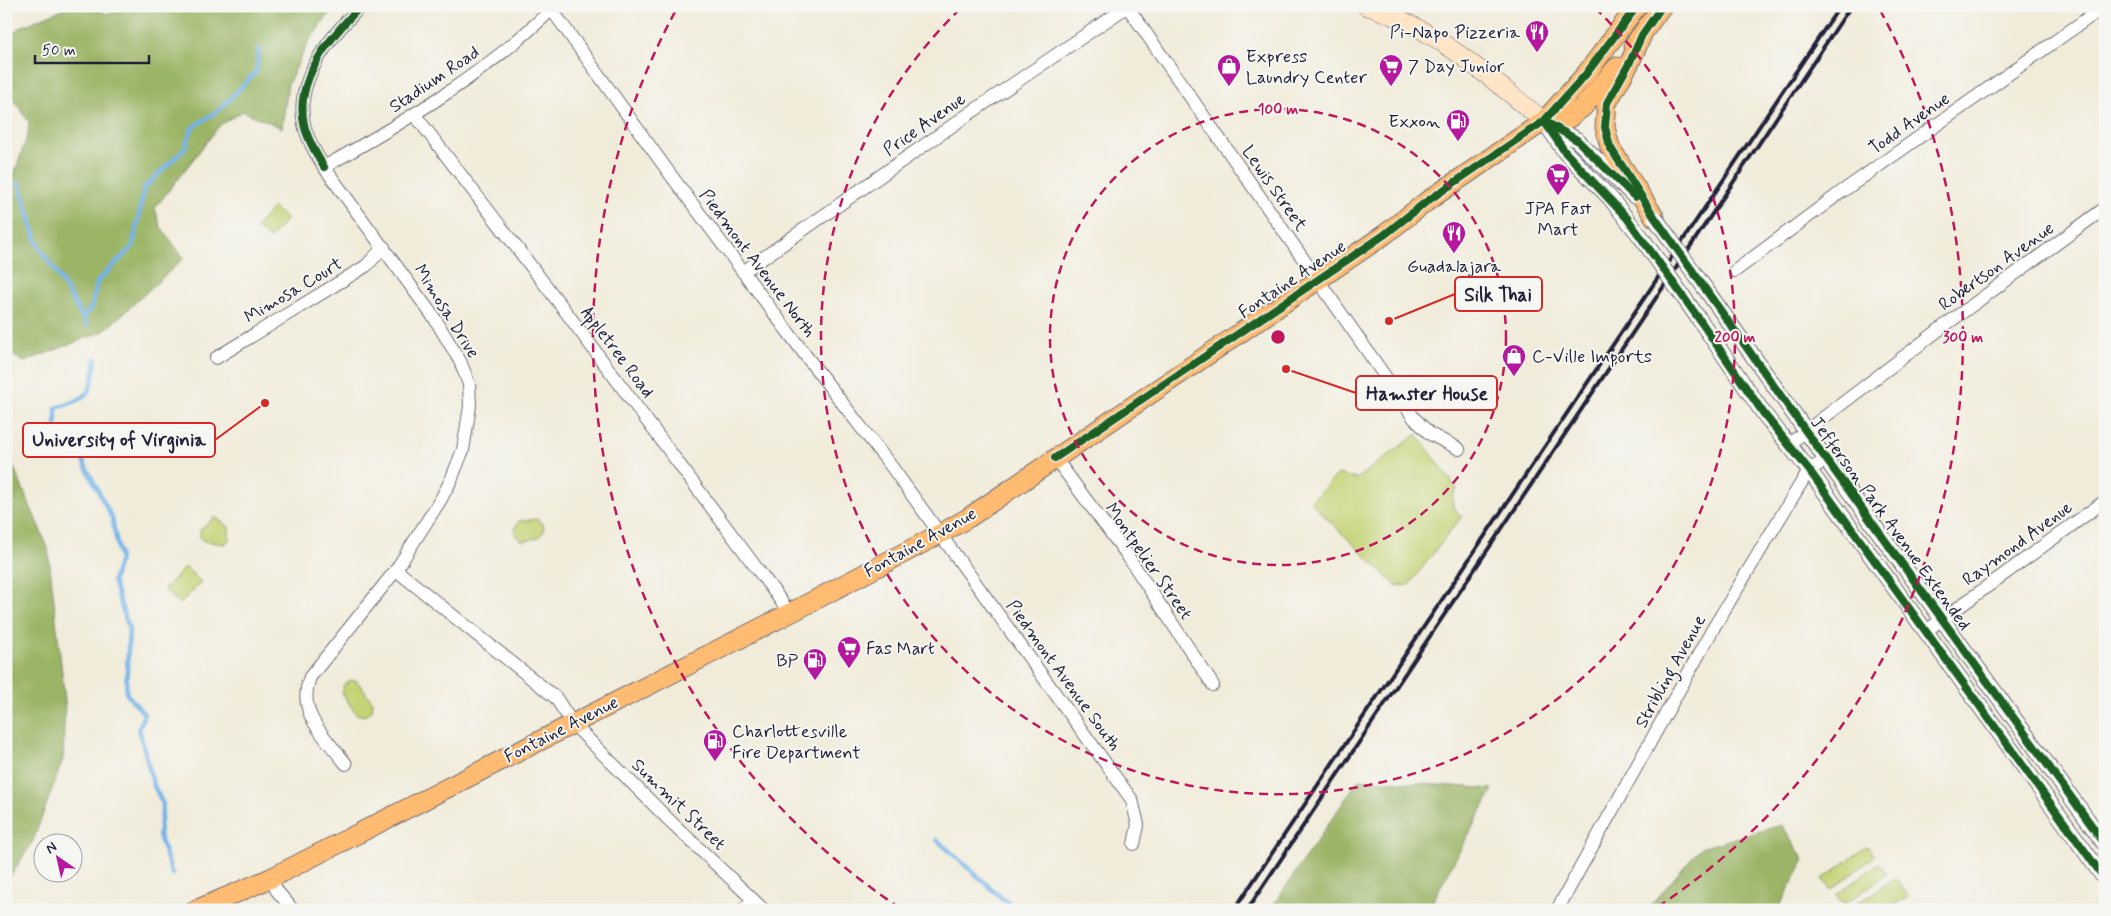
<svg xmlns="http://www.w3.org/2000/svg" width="2111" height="916" font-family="Mynerve,sans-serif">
<rect width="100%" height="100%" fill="#f6f6f2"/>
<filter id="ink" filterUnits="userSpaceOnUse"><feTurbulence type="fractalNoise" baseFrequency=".02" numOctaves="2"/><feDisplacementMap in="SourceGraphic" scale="10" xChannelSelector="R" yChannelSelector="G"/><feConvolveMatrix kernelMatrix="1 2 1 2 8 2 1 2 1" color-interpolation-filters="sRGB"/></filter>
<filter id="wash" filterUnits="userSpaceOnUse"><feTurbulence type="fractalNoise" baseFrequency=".0096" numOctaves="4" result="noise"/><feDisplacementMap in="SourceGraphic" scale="20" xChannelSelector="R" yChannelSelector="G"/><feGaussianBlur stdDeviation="1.12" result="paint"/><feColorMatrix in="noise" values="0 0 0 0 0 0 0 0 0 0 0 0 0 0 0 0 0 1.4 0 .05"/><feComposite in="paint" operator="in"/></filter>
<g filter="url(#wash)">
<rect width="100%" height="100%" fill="#f1ecda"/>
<!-- green -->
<g fill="#c4d375" stroke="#737a58">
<path d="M273 207 287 219 270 239 256 227Z"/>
<path d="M1417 434 1457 489 1453 496V508L1462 516 1409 585 1396 586 1310 502 1338 474 1356 479Z"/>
<path d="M215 517 229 527V539L225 544 204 541 200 538V530Z"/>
<path d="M537 519 543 524 544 531 538 538 523 541 516 536 514 529 519 521Z"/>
<path d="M185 567 201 582 180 604 164 589Z"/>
<path d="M350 680 357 681 373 702 372 711 364 716 356 714 342 693 343 686Z"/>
<path d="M1867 846 1875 856 1831 890 1823 879Z"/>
<path d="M1879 863 1887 874 1844 905 1836 895Z"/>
<path d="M1896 878 1908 896 1887 910H1846Z"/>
</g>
<!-- forest -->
<g fill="#9bb566" stroke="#5e6c50">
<path d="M70 6H91L107 14 139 6H335L309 41 288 84 282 128 243 111 220 125 155 208 160 226 184 258 104 331 24 362 6 351V179L13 177 28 134 29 122 6 89V39L21 27Z"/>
<path d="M6 449 48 548 65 700 63 759 33 841 6 883Z"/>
<path d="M1359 779 1493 789 1428 910H1270Z"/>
<path d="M1782 825 1804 860 1778 910H1647L1700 848Z"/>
</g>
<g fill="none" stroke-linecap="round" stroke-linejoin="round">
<!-- stream -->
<g stroke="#74b3e7" stroke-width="4.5">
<path d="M19 183 38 246 58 275 87 325"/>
<path d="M83 319 92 306 97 282 133 246 144 188 185 148 192 128 220 109 256 72 259 49"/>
<path d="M96 359C91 393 91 398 56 408V427L82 459 112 518 120 559 113 581 129 629 126 693 144 714 139 729 153 784 163 804 159 835 172 874"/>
<path d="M937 840 1003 899 1019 910"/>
</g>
</g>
</g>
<g filter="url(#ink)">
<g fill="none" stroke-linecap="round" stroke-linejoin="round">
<!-- minor casing -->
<g stroke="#6a6973" stroke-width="14">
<g id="minor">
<path d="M1127 6 1414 418 1430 434 1459 449"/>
<path d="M552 10 670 174 806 356 891 466 1132 800 1138 825 1134 844"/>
<path d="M415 115 563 308 790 613"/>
<path d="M324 167C406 121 487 73 555 6"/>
<path d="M1735 271 1840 193 2105 6"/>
<path d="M743 272 966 116 1128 6"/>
<path d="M216 358 366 266 384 247"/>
<path d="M1789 444 1948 323 2105 208"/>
<path d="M1055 458 1125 552 1213 685"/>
<path d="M396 570 556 698 572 723 669 820 764 910"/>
<path d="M1926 631 2105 501"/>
<path d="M346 764C325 736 296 714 310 677L396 570 441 499 451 480 463 450 470 406 469 384 460 361 435 319 324 167C316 154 307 139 304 124 294 79 332 35 361 6"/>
<path d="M271 878 277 891 293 910"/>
<path d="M742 910 754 901"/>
<path d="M1557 910 1714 627 1809 470 1826 460"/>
</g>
</g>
<!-- tertiary casing -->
<g stroke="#6a6973" stroke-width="17">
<g id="tertiary">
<path d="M1544 121 1565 152 1610 198 1641 237"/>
<path d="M1547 123 1577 140 1634 196"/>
<path d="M1714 301 1823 455 2105 844"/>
<path d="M1699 319 1764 414 1809 470 2105 879"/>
</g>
</g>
<!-- secondary casing -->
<g stroke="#6a6973" stroke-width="19">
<path id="secondary" d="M1366 6C1435 27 1488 77 1544 121"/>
</g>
<!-- primary casing -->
<g stroke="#6a6973" stroke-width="21">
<g id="primary">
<path d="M1642 35 1630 62 1607 103 1605 127 1610 147 1655 218"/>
<path d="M1634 45 1662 6"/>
<path d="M1544 121 1569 118 1583 107 1617 67"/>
<path d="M196 910 271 878 790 613 940 534 968 518 1384 235 1426 202 1544 121 1586 74 1637 6"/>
</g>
</g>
<!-- minor -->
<use href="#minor" stroke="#fff" stroke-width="12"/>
<!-- tertiary -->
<use href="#tertiary" stroke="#fff" stroke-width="15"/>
<!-- secondary -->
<use href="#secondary" stroke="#ffe4c6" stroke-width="18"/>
<!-- primary -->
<use href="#primary" stroke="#ffbb71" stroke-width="19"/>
<!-- rail -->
<g stroke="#22223b" stroke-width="4">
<path d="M1234 910 1840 6"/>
<path d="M1247 910 1851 6"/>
</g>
<!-- tertiary-bridge casing -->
<g stroke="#6a6973" stroke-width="17" stroke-linecap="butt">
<g id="tertiary-bridge">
<path d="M1655 218 1714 301"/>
<path d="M1641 237 1699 319"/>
</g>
</g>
<!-- tertiary-bridge -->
<use href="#tertiary-bridge" stroke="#fff" stroke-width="15"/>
<!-- cycleway casing -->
<g stroke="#f6f6f2" stroke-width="11">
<g id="cycleway">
<path d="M1662 6 1642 35 1630 62 1607 103 1605 127 1610 147 1655 218 1805 430 2105 844"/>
<path d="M1544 121 1565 152 1627 218 1699 319 1764 414 1809 470 2105 879"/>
<path d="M1546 122 1577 140 1635 197"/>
<path d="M324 167C316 154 307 139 304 124 294 79 332 35 361 6"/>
<path d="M1055 458 1384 235 1426 202 1544 121 1586 74 1637 6"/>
</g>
</g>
<!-- cycleway -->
<use href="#cycleway" stroke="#1b5e20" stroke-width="8"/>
</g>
</g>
<!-- distance rings -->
<g fill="none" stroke="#c2185b" stroke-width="2.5" stroke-dasharray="9 6">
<circle cx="1278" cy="337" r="228"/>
<path d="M1595 8A457 457 0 1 1 961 8"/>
<path d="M900 908A685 685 0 0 1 676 10M1880 10A685 685 0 0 1 1656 908"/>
</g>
<!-- icons -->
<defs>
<g id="restaurant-pin" transform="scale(1.25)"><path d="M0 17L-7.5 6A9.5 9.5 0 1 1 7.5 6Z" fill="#b5179e" stroke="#f6f6f2"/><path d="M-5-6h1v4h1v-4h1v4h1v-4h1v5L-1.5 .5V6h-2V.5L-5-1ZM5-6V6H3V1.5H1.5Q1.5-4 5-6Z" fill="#fff"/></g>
<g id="shop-pin" transform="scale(1.25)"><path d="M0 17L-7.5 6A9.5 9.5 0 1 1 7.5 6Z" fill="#b5179e" stroke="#f6f6f2"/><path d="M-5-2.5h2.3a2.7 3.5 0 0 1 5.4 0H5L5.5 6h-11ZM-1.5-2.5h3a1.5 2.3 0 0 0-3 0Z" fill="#fff"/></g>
<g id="supermarket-pin" transform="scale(1.25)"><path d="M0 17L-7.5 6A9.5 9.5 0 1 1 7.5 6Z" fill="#b5179e" stroke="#f6f6f2"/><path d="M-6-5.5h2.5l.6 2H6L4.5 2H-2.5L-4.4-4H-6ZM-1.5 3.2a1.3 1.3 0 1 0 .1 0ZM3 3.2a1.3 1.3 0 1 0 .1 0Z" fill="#fff"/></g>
<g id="fuel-pin" transform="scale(1.25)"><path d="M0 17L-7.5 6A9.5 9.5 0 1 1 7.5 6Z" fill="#b5179e" stroke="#f6f6f2"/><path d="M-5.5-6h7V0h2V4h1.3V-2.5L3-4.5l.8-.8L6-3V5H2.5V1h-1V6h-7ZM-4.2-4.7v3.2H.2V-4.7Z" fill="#fff"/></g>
</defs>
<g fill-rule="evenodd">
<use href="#restaurant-pin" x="1537" y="32"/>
<use href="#shop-pin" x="1229" y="66"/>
<use href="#supermarket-pin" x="1391" y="66"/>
<use href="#fuel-pin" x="1458" y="121"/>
<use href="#supermarket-pin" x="1558" y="175"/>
<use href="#restaurant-pin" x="1454" y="233"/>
<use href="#shop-pin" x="1514" y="356"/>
<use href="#supermarket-pin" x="849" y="648"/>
<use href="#fuel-pin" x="815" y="660"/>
<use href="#fuel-pin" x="715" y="741"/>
</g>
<g text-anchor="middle" stroke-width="4" stroke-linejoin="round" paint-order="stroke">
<!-- poi labels -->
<g font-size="18" fill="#22223b" stroke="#f6f6f2" text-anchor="start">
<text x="1520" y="38" text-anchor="end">Pi-Napo Pizzeria</text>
<text x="1246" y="62">Express<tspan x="1246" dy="21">Laundry Center</tspan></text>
<text x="1408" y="72">7 Day Junior</text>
<text x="1440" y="127" text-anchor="end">Exxon</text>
<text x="1558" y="214" text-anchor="middle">JPA Fast<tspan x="1558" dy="21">Mart</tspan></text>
<text x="1454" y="272" text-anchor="middle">Guadalajara</text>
<text x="1532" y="362">C-Ville Imports</text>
<text x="866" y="654">Fas Mart</text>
<text x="798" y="666" text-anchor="end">BP</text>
<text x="732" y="737">Charlottesville<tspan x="732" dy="21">Fire Department</tspan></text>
</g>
<!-- street labels -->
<g font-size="18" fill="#22223b" stroke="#f6f6f2">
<text transform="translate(434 79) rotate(-34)" y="6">Stadium Road</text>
<text transform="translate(1909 123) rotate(-35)" y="6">Todd Avenue</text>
<text transform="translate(924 124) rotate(-35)" y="6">Price Avenue</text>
<text transform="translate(1275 188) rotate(55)" y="6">Lewis Street</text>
<text transform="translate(758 263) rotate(53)" y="6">Piedmont Avenue North</text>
<text transform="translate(1996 266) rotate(-36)" y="6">Robertson Avenue</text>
<text transform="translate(1292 279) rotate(-34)" y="6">Fontaine Avenue</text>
<text transform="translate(293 290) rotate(-31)" y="6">Mimosa Court</text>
<text transform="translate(447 311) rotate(58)" y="6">Mimosa Drive</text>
<text transform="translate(618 352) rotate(53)" y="6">Appletree Road</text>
<text transform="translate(1891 523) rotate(54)" y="6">Jefferson Park Avenue Extended</text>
<text transform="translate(920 542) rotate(-29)" y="6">Fontaine Avenue</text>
<text transform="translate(2017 543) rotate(-36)" y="6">Raymond Avenue</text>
<text transform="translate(1149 561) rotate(55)" y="6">Montpelier Street</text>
<text transform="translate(1670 671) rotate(-61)" y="6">Stribling Avenue</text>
<text transform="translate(1064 675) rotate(54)" y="6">Piedmont Avenue South</text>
<text transform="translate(561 729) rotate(-27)" y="6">Fontaine Avenue</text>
<text transform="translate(679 804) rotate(44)" y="6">Summit Street</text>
</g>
</g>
<circle cx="1278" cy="337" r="8" fill="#c2185b" stroke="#f6f6f2" stroke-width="2.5"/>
<g font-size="15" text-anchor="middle" font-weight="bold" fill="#c2185b" stroke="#f6f6f2" stroke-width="4" stroke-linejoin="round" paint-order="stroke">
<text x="1278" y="114">100 m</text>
<text x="1735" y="342">200 m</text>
<text x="1963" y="342">300 m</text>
</g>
<!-- callouts -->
<path fill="none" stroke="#d62828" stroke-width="2" d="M1389 321L1455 294M1286 369L1356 393M265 403L215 440"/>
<g fill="#d62828" stroke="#f6f6f2" stroke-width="2">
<circle cx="1389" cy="321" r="5"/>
<circle cx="1286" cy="369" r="5"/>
<circle cx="265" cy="403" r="5"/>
</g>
<g fill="#f6f6f2" stroke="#d62828" stroke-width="2">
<rect x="1455" y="277" width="87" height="34" rx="5"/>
<rect x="1356" y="376" width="141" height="34" rx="5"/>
<rect x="23" y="423" width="192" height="34" rx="5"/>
</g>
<g font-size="19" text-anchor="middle" font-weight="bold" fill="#22223b">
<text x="1498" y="301">Silk Thai</text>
<text x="1427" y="400">Hamster House</text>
<text x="119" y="446">University of Virginia</text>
</g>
<!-- margin -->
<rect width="2111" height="916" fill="none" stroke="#f6f6f2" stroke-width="25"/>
<!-- north arrow -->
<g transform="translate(58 858) rotate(326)"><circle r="24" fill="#f6f6f2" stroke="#a1a1a9"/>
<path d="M0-4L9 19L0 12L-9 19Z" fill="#b5179e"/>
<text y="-8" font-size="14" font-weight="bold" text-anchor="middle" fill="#22223b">N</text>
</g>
<!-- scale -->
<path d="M35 55v8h114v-8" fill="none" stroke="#22223b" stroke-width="2.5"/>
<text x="42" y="55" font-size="15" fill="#22223b" stroke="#f6f6f2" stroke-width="4" paint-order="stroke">50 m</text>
</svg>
